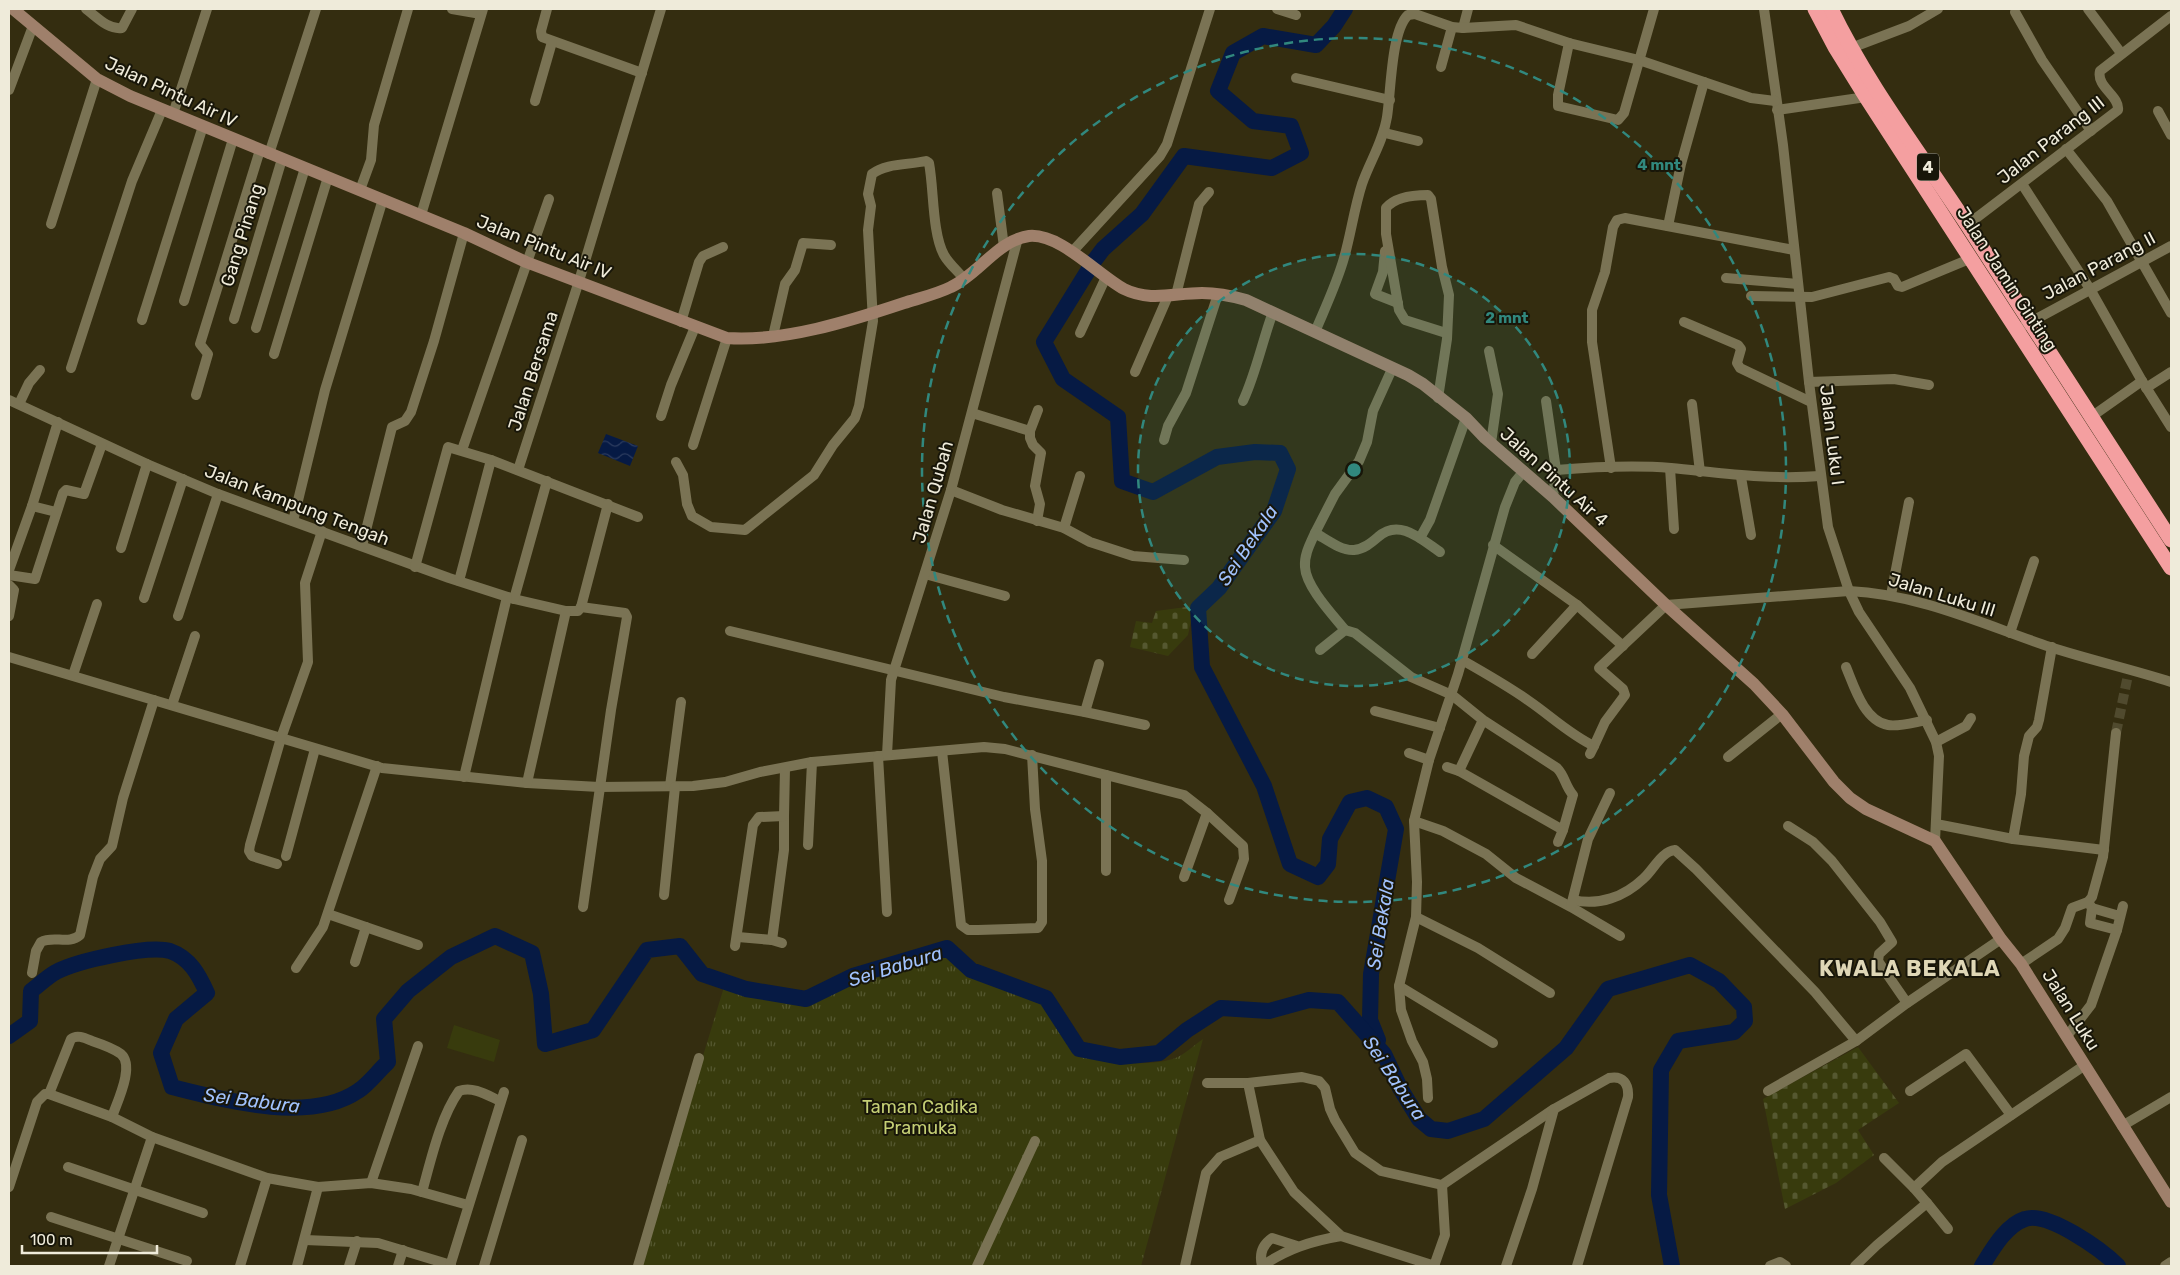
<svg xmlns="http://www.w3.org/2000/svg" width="2180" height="1275" font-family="Rubik,sans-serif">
<defs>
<pattern id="cemetery-stones" width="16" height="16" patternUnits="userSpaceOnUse" patternTransform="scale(1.25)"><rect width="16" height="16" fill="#383b0d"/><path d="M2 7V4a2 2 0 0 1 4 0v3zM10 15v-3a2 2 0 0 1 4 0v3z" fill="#555830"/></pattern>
<pattern id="park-tufts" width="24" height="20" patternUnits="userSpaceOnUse" patternTransform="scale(1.25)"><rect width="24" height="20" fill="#383b0d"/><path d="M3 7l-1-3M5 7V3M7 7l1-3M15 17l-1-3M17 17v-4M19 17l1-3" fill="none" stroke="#555830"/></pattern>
<pattern id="water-waves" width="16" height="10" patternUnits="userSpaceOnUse" patternTransform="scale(1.25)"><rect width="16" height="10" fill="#061a44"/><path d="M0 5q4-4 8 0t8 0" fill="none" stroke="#2b3b5e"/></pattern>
</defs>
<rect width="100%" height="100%" fill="#342d10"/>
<!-- green -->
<path fill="#383b0d" d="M454 1025 500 1040 494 1062 447 1048Z"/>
<!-- cemetery -->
<g fill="url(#cemetery-stones)">
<path d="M1194 606 1188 635 1168 656 1130 647 1136 621 1152 623 1156 611Z"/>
<path d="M1858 1047 1899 1103 1858 1130 1874 1155 1836 1183 1785 1209 1763 1099Z"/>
</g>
<!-- park -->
<path fill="url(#park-tufts)" d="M945 953 970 976 1043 1003 1075 1055C1107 1061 1141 1068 1173 1059 1183 1056 1194 1045 1203 1039L1141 1266H639L724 987 808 1005 871 976Z"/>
<!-- water -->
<path fill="url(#water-waves)" d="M606 434 638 446 630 466 598 453Z"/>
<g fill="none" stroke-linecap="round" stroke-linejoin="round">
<!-- river -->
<g stroke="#061a44" stroke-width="16">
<path d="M1345 9 1334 26 1316 45 1263 36 1233 53 1218 91 1253 121 1291 126 1301 153 1272 168 1184 156 1142 214 1103 249 1094 261 1044 342 1063 379 1118 417 1122 481 1153 492 1217 457 1255 452 1280 453 1288 469 1274 511 1219 588 1198 608 1202 667 1264 786 1290 864 1318 877 1328 864 1330 839 1350 802 1367 798 1386 807 1396 829 1371 974 1370 1020 1378 1040"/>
<path d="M9 1036 30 1021 31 991C39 985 47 977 56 972 77 961 147 945 170 951 190 958 199 975 207 993L176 1019 161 1053 172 1087C224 1100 310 1124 358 1091 369 1084 378 1071 388 1062L384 1019 408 991 451 957 495 936 532 953 541 994 545 1044 593 1030 647 950 680 946 702 974 746 989 806 999 853 976 947 948 971 970 1046 998 1079 1049 1120 1057 1159 1053 1187 1030 1221 1008 1269 1011 1309 1000 1338 1002 1384 1054 1400 1088 1419 1119 1431 1129 1448 1131 1484 1119 1566 1048 1608 989 1690 965 1719 981 1744 1007 1745 1021 1734 1032 1678 1041 1661 1070 1659 1195 1672 1266"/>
<path d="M1982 1266C1992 1250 2006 1225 2025 1219 2048 1211 2102 1250 2118 1266"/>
</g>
<!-- street-tunnel -->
<path stroke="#504a2e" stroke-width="10" stroke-dasharray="10 5" stroke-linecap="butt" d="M2116 733 2128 675"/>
<!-- street -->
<g stroke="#7a7354" stroke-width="10">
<path d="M86 9C97 17 108 30 122 28L132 9"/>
<path d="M452 9 481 14"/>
<path d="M547 9 541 31 542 37 642 73"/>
<path d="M1277 9 1296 15"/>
<path d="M1764 9 1783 145 1809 382 1828 527 1849 591 1859 612 1910 688 1936 742 1939 756 1935 841"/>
<path d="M2088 9 2121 53"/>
<path d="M2015 12 2042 60 2091 131"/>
<path d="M1463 28 1468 9"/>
<path d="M1569 43 1558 95V106L1618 120 1624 113 1654 9"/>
<path d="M1851 48 1909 26 1938 9"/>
<path d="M1441 67 1452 27"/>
<path d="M1296 78 1390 100"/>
<path d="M9 90 33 26"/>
<path d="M535 101 552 42"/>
<path d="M1777 110 1866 97"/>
<path d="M2158 111 2171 135"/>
<path d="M173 114 207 9"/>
<path d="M1385 133 1418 141"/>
<path d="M2066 149 2107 201 2171 313"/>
<path d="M269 154 316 9"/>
<path d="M2022 184 2090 289 2142 381 2171 427"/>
<path d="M360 190 371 160 374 125 408 9"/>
<path d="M997 193 1004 247"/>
<path d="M421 215 483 9"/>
<path d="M51 224 97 79"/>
<path d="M1967 225 2118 110C2120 96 2096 87 2100 71L2171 16"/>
<path d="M1668 226 1681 164 1704 82"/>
<path d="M1385 251 1383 272 1375 294 1398 303"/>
<path d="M1072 252 1160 156 1167 144 1210 9"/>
<path d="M1726 278 1798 284"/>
<path d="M1176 295 1199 204 1209 192"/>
<path d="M1751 296 1812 297 1889 277 1894 279 1898 286 1902 287 1972 258"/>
<path d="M184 301 233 139"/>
<path d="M234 319 282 159"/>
<path d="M142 320 203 126"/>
<path d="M681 322 699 262 703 256 723 247"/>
<path d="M1684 322 1738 345 1741 349 1737 363 1740 368 1811 402"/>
<path d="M2025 325 2171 246"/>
<path d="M256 328 305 168"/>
<path d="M1315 332C1325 308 1337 283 1344 258 1351 234 1354 209 1362 184 1370 161 1383 142 1387 117 1391 92 1391 31 1408 15L1415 14 1452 27 1463 28 1516 25 1569 43 1639 60 1751 98 1775 101"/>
<path d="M1080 333 1106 277"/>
<path d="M773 336 785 284 795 270 803 243 831 245"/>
<path d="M1489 351 1498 394 1491 443"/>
<path d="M274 354 328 177"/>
<path d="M71 368 132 181 162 110"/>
<path d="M1135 372 1168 296"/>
<path d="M1809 382 1894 379 1929 385"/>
<path d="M2146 388 2171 372"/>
<path d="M196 395 208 354 200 344 260 150"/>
<path d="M1438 398 1447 339 1449 295 1442 267 1431 199 1428 195C1414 195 1395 197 1386 208V234L1399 310 1405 320 1446 333"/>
<path d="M9 400 147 464 218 494 449 578 514 599 566 611H578L581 607"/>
<path d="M1243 401C1256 373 1262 342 1273 312"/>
<path d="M1546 401 1556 470"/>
<path d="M19 404 29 383 40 370"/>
<path d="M1692 404 1700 472"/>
<path d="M972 413 1030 431"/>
<path d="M661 416 671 385 695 327"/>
<path d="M2091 417 2142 381"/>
<path d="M1164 440 1168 426 1186 393 1218 294"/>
<path d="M693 445 727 338"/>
<path d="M462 450 549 199"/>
<path d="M676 462 683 475 687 504 692 516 711 527 745 530 814 475 833 445 855 418 859 406 873 321 868 230 871 206 868 194 872 174C886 163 909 165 926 161L929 163C934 189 932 233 944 255 949 264 958 271 964 279"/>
<path d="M1611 468 1592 342V310L1605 272 1613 227 1617 220 1625 218 1794 250"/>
<path d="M1670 468 1674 529"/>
<path d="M518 470 579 281 661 9"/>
<path d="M1741 477 1751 535"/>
<path d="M951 490 1002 510 1064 528 1090 542 1133 556 1184 560"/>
<path d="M1553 497 1556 470C1593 467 1634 465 1671 468 1723 473 1767 480 1820 476"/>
<path d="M32 506 56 512"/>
<path d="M293 521 325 390 383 199"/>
<path d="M1037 521 1040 504 1035 486 1041 453 1033 445 1030 438V431L1038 410"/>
<path d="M1064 528 1080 476"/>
<path d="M1315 533 1335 494 1359 461 1367 442 1373 411 1392 369"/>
<path d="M1420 538 1430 520 1466 418"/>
<path d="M1493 545 1577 605 1623 646"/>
<path d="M362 546 392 427 405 421 411 412 434 341 464 233"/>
<path d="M121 548 147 464"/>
<path d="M415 567 448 447 491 460 638 517"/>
<path d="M9 570 32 506 58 422"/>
<path d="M925 574 1005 596"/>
<path d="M9 575 35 579 63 493 66 490 84 494 102 444"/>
<path d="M459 581 491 460"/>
<path d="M9 585 14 590 9 616"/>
<path d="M1891 595 1909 502"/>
<path d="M144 598 183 479"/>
<path d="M514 599 547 481"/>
<path d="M581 607 625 613 627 617 611 710 583 907"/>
<path d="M581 607 608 504"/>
<path d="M178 616 218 494"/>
<path d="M1345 630C1333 615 1306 587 1305 567 1304 555 1310 544 1315 533 1326 539 1341 551 1354 550 1364 549 1371 543 1378 537 1399 518 1421 539 1440 552"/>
<path d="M730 631 1004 697 1085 712 1145 725"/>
<path d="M2010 633 2034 561"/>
<path d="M1320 650 1345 630 1355 633 1411 677 1452 695 1483 720 1557 768C1565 776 1565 786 1573 795L1563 830 1459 771 1483 720"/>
<path d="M1532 654 1577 605"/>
<path d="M9 657 382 768 527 783 599 787 693 786 725 782 760 772 812 762 984 747 1005 749 1184 795 1207 813 1243 846 1244 859 1229 900"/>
<path d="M1462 660C1485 673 1508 686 1529 701 1551 716 1569 734 1594 746L1590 754"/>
<path d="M1846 667C1854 686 1864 721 1888 725 1899 727 1915 722 1927 720"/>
<path d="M73 675 97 604"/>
<path d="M172 705 195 636"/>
<path d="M1375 711 1440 728"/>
<path d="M1085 712 1099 664"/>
<path d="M1936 742 1966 726 1971 718"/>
<path d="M1594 746 1605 722 1625 695 1623 689 1599 668 1666 605 1849 591C1919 594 1985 625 2050 647 2090 660 2131 669 2171 682"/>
<path d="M942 751 961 925 968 930H978L1038 928 1042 922V861L1035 809 1032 755"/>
<path d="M1409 753 1429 760"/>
<path d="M887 755 891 680 951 490 1018 238"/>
<path d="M878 756 887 912"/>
<path d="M1728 757 1782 714"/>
<path d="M1447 767 1459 771"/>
<path d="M464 777 507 597"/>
<path d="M527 783 566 611"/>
<path d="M670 786 681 702"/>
<path d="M1414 821 1443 831 1486 854 1516 878 1571 907 1620 936"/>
<path d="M1936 824 2013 839 2104 850"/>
<path d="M1788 826 1813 842 1832 861 1880 922 1892 942 1879 954 1878 961 1907 1003"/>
<path d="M2013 839 2021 794 2024 756 2029 736 2037 727 2039 720 2052 647"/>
<path d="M1558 842 1563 830"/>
<path d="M808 845 812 762"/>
<path d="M286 856 315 749"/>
<path d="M277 864 252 856 249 851 250 845 281 738 308 662 305 583 322 531"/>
<path d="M1106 871V775"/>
<path d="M1184 877 1207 813"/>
<path d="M664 895 675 787"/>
<path d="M1573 900C1599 906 1624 897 1644 878 1653 870 1662 851 1675 850L1696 869 1815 992 1856 1041"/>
<path d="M2088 902 2092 908 2090 923 2117 930 2123 906"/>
<path d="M1571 906 1588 839 1610 793"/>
<path d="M2092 908 2116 915"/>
<path d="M328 914 418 945"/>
<path d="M1416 917 1478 948 1550 993"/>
<path d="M738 937 772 940"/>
<path d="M782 943 772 940 784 850V816"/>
<path d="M735 946 753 825 759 817 784 816 785 768"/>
<path d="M355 962 366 927"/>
<path d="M2021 964 2058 939 2065 928 2072 908 2088 902 2092 897 2103 857 2116 733"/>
<path d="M296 968 323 927 377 766"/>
<path d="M32 973 36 951 41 942C53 935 69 945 80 935L93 877 100 859 112 846 123 798 154 700"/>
<path d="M1399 986 1493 1043"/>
<path d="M2067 1036 2091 1005 2117 930"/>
<path d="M1207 1083H1248L1302 1077 1319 1081 1325 1088 1330 1109 1335 1120 1355 1153 1381 1171 1442 1185 1554 1109 1609 1078C1623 1075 1629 1084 1628 1097L1577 1266"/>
<path d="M1248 1083 1260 1140 1294 1192 1341 1236 1435 1266"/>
<path d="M1768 1091 1856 1041 1907 1003 2001 939"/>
<path d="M1910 1091 1966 1054 2011 1115"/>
<path d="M49 1094 71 1039C77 1034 85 1038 92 1041 101 1044 113 1048 121 1054 135 1066 117 1102 112 1117"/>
<path d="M1428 1098 1427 1079 1423 1062 1412 1041 1401 1010 1399 986 1416 917 1417 882 1414 821 1429 760 1458 674 1505 507 1515 482 1524 471"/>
<path d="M2122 1126 2171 1097"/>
<path d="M1884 1158 1914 1188"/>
<path d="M68 1167 203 1213"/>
<path d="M371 1183 418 1046"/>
<path d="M9 1187 37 1102 45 1094H49L112 1117 152 1137 267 1178 318 1187 371 1183 411 1189 468 1205"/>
<path d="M422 1192C431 1160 440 1118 459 1091 473 1086 487 1095 500 1101"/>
<path d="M1927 1203 1948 1229"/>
<path d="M51 1217 187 1261"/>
<path d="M305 1240 378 1243 451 1265"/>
<path d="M1297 1246 1272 1238C1262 1245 1259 1254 1262 1266 1287 1249 1311 1241 1341 1236"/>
<path d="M109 1266 152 1137"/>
<path d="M240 1266 267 1178"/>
<path d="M297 1266 318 1187"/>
<path d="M349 1266 357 1241"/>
<path d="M398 1266 403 1250"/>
<path d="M450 1266 504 1092"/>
<path d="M484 1266 522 1140"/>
<path d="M638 1266 699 1058"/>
<path d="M977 1266 1035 1141"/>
<path d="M1185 1266 1206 1173 1220 1157 1260 1140"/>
<path d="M1434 1266 1445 1235 1442 1185"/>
<path d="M1506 1266 1532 1189 1554 1109"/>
<path d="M1770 1266 1780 1262 1786 1266"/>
<path d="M1855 1266 1877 1245 1927 1203 1914 1188 1942 1162 2085 1065"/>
<path d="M2165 1266 2171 1262"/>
</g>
<!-- secondary -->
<path stroke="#9f806b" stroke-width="12" d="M13 9 97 79 130 96 464 233 526 262 727 338C784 342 850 321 904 303 920 298 937 294 951 287 979 274 998 240 1029 236 1060 233 1098 275 1124 289 1150 302 1174 293 1202 293 1217 293 1232 296 1246 300L1408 375 1423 384 1466 418 1485 438 1553 497 1666 605 1754 684 1782 714 1834 782 1850 798 1866 809 1935 841 2001 939 2021 964 2171 1202"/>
<!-- highway -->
<g stroke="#f49fa0" stroke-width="15">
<path d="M1815 9 1835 47 1866 97 2171 568"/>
<path d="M1831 9C1868 86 1921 154 1968 226 2036 330 2103 436 2171 540"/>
</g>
</g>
<!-- distance rings -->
<circle cx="1354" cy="470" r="216" fill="#31887e" fill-opacity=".12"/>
<g fill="none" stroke="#31887e" stroke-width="2.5" stroke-dasharray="9 6">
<circle cx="1354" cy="470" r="216"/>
<circle cx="1354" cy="470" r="432"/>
</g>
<g text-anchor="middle" stroke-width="4" stroke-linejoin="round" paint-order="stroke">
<!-- shield labels -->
<rect fill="#181609" stroke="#aeab9b" stroke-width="1" x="1917" y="153.5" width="22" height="27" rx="4"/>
<g font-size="16" font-weight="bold" fill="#efebda">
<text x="1928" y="173">4</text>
</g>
<!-- street labels -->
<g font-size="18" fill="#efebda" stroke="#181609">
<text transform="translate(171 92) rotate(25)" y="6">Jalan Pintu Air IV</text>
<text transform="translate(2051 140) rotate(-38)" y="6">Jalan Parang III</text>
<text transform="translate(242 235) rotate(-73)" y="6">Gang Pinang</text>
<text transform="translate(544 247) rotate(22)" y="6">Jalan Pintu Air IV</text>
<text transform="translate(2099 266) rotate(-28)" y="6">Jalan Parang II</text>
<text transform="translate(2007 279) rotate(57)" y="6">Jalan Jamin Ginting</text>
<text transform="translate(533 371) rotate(-72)" y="6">Jalan Bersama</text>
<text transform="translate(1832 435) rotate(83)" y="6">Jalan Luku I</text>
<text transform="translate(1554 477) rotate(42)" y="6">Jalan Pintu Air 4</text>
<text transform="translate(933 492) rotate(-74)" y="6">Jalan Qubah</text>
<text transform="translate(297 505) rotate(21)" y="6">Jalan Kampung Tengah</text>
<text transform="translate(1942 595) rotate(17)" y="6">Jalan Luku III</text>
<text transform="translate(2071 1010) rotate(58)" y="6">Jalan Luku</text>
</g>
<!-- park labels -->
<g font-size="18" fill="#c5cf75" stroke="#181609">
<text x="920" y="1113">Taman Cadika<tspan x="920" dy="21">Pramuka</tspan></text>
</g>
<!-- water labels -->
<g font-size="19" font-style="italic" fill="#a1c2fd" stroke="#181609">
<text transform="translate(1247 545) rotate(-56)" y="7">Sei Bekala</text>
<text transform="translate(1380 924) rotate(-81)" y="7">Sei Bekala</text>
<text transform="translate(895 966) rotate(-17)" y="7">Sei Babura</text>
<text transform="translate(1395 1078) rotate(56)" y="7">Sei Babura</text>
<text transform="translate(252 1100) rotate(7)" y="7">Sei Babura</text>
</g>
<!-- district labels -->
<g font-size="22" font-weight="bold" letter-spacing="1" fill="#dfd7b6" stroke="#181609">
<text x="1910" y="976">KWALA BEKALA</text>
</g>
</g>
<circle cx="1354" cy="470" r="8" fill="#31887e" stroke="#181609" stroke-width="2.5"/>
<g font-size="15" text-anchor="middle" font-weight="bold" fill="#31887e" stroke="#181609" stroke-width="4" stroke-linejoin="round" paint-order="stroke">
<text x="1659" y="170">4 mnt</text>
<text x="1507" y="323">2 mnt</text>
</g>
<!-- border -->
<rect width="2180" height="1275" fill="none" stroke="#efebda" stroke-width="20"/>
<!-- scale -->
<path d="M22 1245v8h135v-8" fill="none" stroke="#efebda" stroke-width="2.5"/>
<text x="30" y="1245" font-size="15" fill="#efebda" stroke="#181609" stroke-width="4" paint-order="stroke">100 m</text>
</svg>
